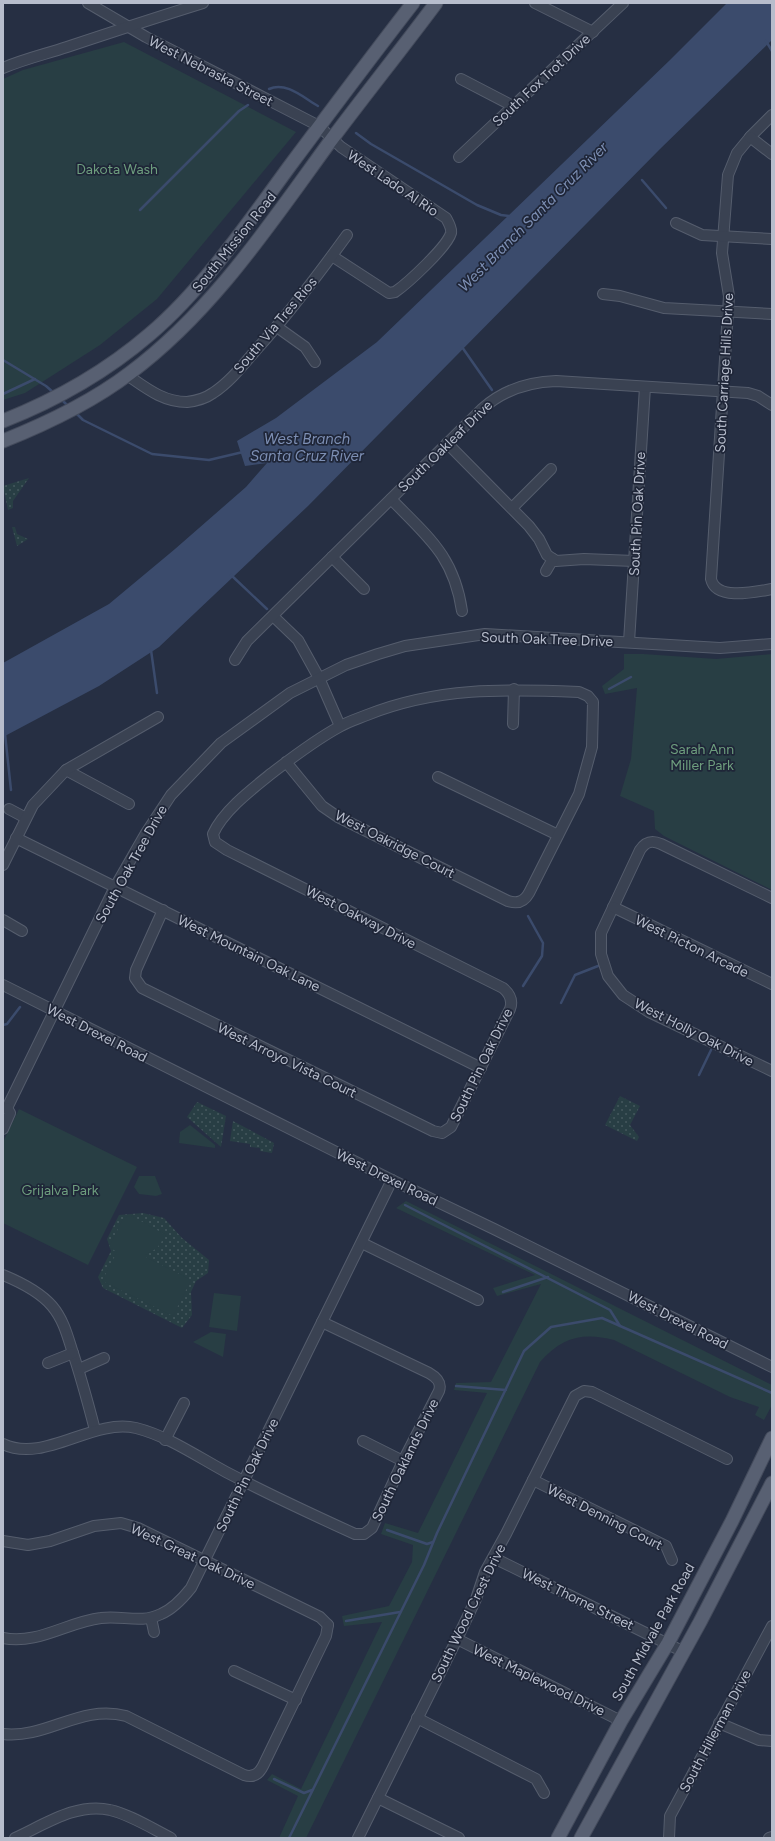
<svg xmlns="http://www.w3.org/2000/svg" width="775" height="1841" font-family="Figtree,sans-serif">
<defs>
<pattern id="grass-dots" width="8" height="8" patternUnits="userSpaceOnUse"><rect width="8" height="8" fill="#283e44"/><path d="M2 2h.1M6 6h.1" fill="none" stroke="#45585e" stroke-width="1.8" stroke-linecap="round"/></pattern>
</defs>
<rect width="100%" height="100%" fill="#262f43"/>
<!-- grass -->
<g fill="url(#grass-dots)">
<path d="M29 478 13 501V508L8 510 3 486Z"/>
<path d="M15 527 17 534 28 539 17 546 12 527Z"/>
<path d="M620 1096 640 1106 630 1125 639 1137 637 1141 605 1125Z"/>
<path d="M197 1102 226 1116 221 1147 187 1117Z"/>
<path d="M233 1121 274 1143 272 1153 260 1151V1148L250 1147V1144L230 1141Z"/>
<path d="M143 1213 164 1218 182 1238 209 1260 208 1273 196 1281 191 1292 192 1315 182 1328 103 1288 98 1277 111 1251 107 1239 119 1215Z"/>
</g>
<!-- park -->
<g fill="#283e44">
<path d="M124 42 296 132 157 299 100 345 25 393 3 400V79L23 70Z"/>
<path d="M624 654H643L716 659 772 654V890L664 836 655 829 654 811 620 796 631 759 637 688 605 694 602 686 624 669Z"/>
<path d="M19 1109 137 1167 88 1265 3 1223V1142Z"/>
<path d="M190 1125 215 1145V1148L179 1143 180 1132Z"/>
<path d="M139 1176H155L162 1194 156 1196 139 1194 134 1187Z"/>
<path d="M406 1201 772 1385V1405L764 1420 755 1415 759 1407 730 1397 614 1340C583 1332 562 1337 540 1362L306 1838H279L298 1796 267 1780 272 1774 301 1789 382 1622 344 1626 342 1616 389 1606 412 1562 413 1545 381 1534 385 1523 418 1533 487 1393 454 1390 456 1383 491 1382 541 1284 497 1296 493 1288 535 1275 396 1208Z"/>
<path d="M130 1215 166 1235 157 1248 144 1256 191 1280 173 1316 102 1281 117 1252 109 1247 123 1219Z"/>
<path d="M214 1293 241 1296 237 1331 209 1327Z"/>
<path d="M211 1332 226 1334 223 1357 193 1342Z"/>
</g>
<!-- water -->
<path fill="#3b4b6c" d="M727 3H772V40L660 149 308 506 159 647 99 686 3 737V663L109 604 175 549 246 487 267 463 245 466 237 441 276 418 377 342 670 60Z"/>
<g fill="none" stroke-linecap="round" stroke-linejoin="round">
<!-- stream -->
<g stroke="#3b4b6c" stroke-width="2.5">
<path d="M766 41 772 51"/>
<path d="M269 89C286 81 304 98 318 106"/>
<path d="M356 133 371 144 477 205 501 215 509 216"/>
<path d="M642 180 666 208"/>
<path d="M140 210 239 111 248 105"/>
<path d="M462 347 492 390"/>
<path d="M3 360 46 386 54 393"/>
<path d="M3 394 35 379"/>
<path d="M61 399 69 407"/>
<path d="M76 413 83 420 152 454 209 460 243 452"/>
<path d="M231 575 267 609"/>
<path d="M151 650 157 693"/>
<path d="M609 689 631 677"/>
<path d="M5 734 11 790"/>
<path d="M523 986 542 956 543 943 528 916"/>
<path d="M561 1003 575 975 598 966"/>
<path d="M3 1025 7 1024 20 1007"/>
<path d="M699 1075 711 1050"/>
<path d="M405 1205 610 1310 620 1326"/>
<path d="M503 1292 548 1277"/>
<path d="M456 1386 506 1390"/>
<path d="M387 1530 427 1544 433 1542"/>
<path d="M346 1621 400 1612"/>
<path d="M274 1779 304 1793 312 1790"/>
<path d="M289 1838 424 1565 437 1533 524 1351 551 1327 602 1318 772 1393"/>
</g>
<!-- minor casing -->
<g stroke="#555d6d" stroke-width="12">
<g id="minor">
<path d="M88 3 146 37 319 126 341 147 446 218C448 222 452 228 451 233 447 247 408 283 395 292L389 293 332 256"/>
<path d="M535 3 593 32"/>
<path d="M3 68C24 59 46 54 67 47 112 32 158 17 203 3"/>
<path d="M461 79 513 106"/>
<path d="M772 115 751 136 737 153 728 175 722 253 729 296 711 579C716 601 755 592 772 589"/>
<path d="M750 137 772 154"/>
<path d="M459 157 623 3"/>
<path d="M676 223 702 235 772 239"/>
<path d="M603 294 620 296 664 308 772 314"/>
<path d="M277 327 305 347 315 362"/>
<path d="M127 375C146 388 163 402 187 402 196 401 206 398 213 393 230 382 243 365 256 350 289 314 318 275 347 235"/>
<path d="M447 443 529 526 539 539 547 555 556 561 584 559 634 561"/>
<path d="M391 499C428 537 454 556 462 611"/>
<path d="M512 508 551 469"/>
<path d="M332 557 364 589"/>
<path d="M546 571 553 559"/>
<path d="M273 616 298 640 319 678 340 726"/>
<path d="M629 642 645 387"/>
<path d="M235 660 247 641 482 409C503 390 527 382 556 381L748 393 758 396 772 405"/>
<path d="M513 724 514 689"/>
<path d="M66 770 129 804"/>
<path d="M438 777 558 835"/>
<path d="M9 809 26 818"/>
<path d="M16 838 481 1068"/>
<path d="M3 865 33 805 66 770 158 717"/>
<path d="M772 898 661 844C652 840 646 841 640 850L601 933V954L608 976 623 995 649 1012 772 1071"/>
<path d="M613 907 772 984"/>
<path d="M163 910 136 970 135 978 142 988 433 1131 442 1133 451 1127 510 1009C513 1001 510 994 503 988L227 850 215 842 213 834C223 811 252 789 272 773 293 757 315 740 339 727 347 722 357 719 367 715 437 687 504 689 579 692L588 696 593 702 592 747 579 794 529 893C524 902 517 904 508 901L338 817 322 806 286 762"/>
<path d="M3 920 22 931"/>
<path d="M3 985 392 1180 494 1229 772 1367"/>
<path d="M7 1108 115 887 146 833 171 795 221 743 290 693 346 665 378 654 405 646 485 634 720 648 772 644"/>
<path d="M3 1129 10 1113 7 1108"/>
<path d="M362 1243 478 1300"/>
<path d="M3 1275C20 1282 40 1292 52 1306 63 1319 67 1334 72 1350 81 1377 88 1403 95 1430"/>
<path d="M48 1363 73 1353"/>
<path d="M79 1369 104 1358"/>
<path d="M165 1440 184 1403"/>
<path d="M363 1441 403 1461"/>
<path d="M3 1444C44 1464 92 1418 136 1428 168 1436 198 1457 226 1472 268 1494 311 1514 355 1534H364L372 1528 403 1461 439 1391C442 1382 436 1377 429 1373L322 1322"/>
<path d="M533 1480 666 1546 672 1560"/>
<path d="M3 1541 28 1545 50 1541 94 1526 121 1523 138 1528 320 1617 328 1625"/>
<path d="M494 1558 684 1652"/>
<path d="M151 1618 154 1632"/>
<path d="M3 1638C38 1645 67 1622 101 1618 122 1615 141 1624 161 1614 173 1609 183 1598 191 1588L392 1180"/>
<path d="M457 1639 621 1721"/>
<path d="M234 1671 296 1700"/>
<path d="M417 1718 536 1779 544 1793"/>
<path d="M719 1723 759 1740 772 1741"/>
<path d="M3 1734C47 1739 80 1704 126 1716L244 1775C253 1778 259 1774 263 1766L326 1636 328 1625"/>
<path d="M378 1798 459 1838"/>
<path d="M15 1838C44 1825 77 1802 110 1810 129 1814 153 1829 171 1838"/>
<path d="M358 1838 457 1639 476 1599 485 1572 506 1534 575 1396 584 1391 592 1392 727 1459"/>
<path d="M669 1838 670 1816 772 1626"/>
<path d="M769 1838 772 1837"/>
</g>
</g>
<!-- major casing -->
<g stroke="#444b5c" stroke-width="15">
<g id="major">
<path d="M3 421C56 400 107 371 150 334 203 289 248 223 289 167 330 112 371 57 413 3"/>
<path d="M3 441C48 423 92 402 130 373 212 312 270 224 329 143 364 96 401 50 436 3"/>
<path d="M558 1838 621 1721 668 1643 732 1521 772 1438"/>
<path d="M581 1838 700 1622 772 1483"/>
</g>
</g>
<!-- minor -->
<use href="#minor" stroke="#3a4252" stroke-width="10"/>
<!-- major -->
<use href="#major" stroke="#586072" stroke-width="13"/>
</g>
<g text-anchor="middle" stroke-width="3.5" stroke-linejoin="round" paint-order="stroke">
<!-- street labels -->
<g font-size="14" fill="#b7bdcc" stroke="#1f2638">
<text transform="translate(211 71) rotate(27)" y="5">West Nebraska Street</text>
<text transform="translate(541 80) rotate(-43)" y="5">South Fox Trot Drive</text>
<text transform="translate(393 183) rotate(34)" y="5">West Lado Al Rio</text>
<text transform="translate(234 242) rotate(-51)" y="5">South Mission Road</text>
<text transform="translate(275 325) rotate(-50)" y="5">South Via Tres Rios</text>
<text transform="translate(724 373) rotate(-87)" y="5">South Carriage Hills Drive</text>
<text transform="translate(445 446) rotate(-44)" y="5">South Oakleaf Drive</text>
<text transform="translate(637 514) rotate(-87)" y="5">South Pin Oak Drive</text>
<text transform="translate(547 639) rotate(2)" y="5">South Oak Tree Drive</text>
<text transform="translate(395 844) rotate(27)" y="5">West Oakridge Court</text>
<text transform="translate(131 864) rotate(-61)" y="5">South Oak Tree Drive</text>
<text transform="translate(361 917) rotate(27)" y="5">West Oakway Drive</text>
<text transform="translate(692 946) rotate(26)" y="5">West Picton Arcade</text>
<text transform="translate(249 953) rotate(26)" y="5">West Mountain Oak Lane</text>
<text transform="translate(694 1032) rotate(27)" y="5">West Holly Oak Drive</text>
<text transform="translate(97 1033) rotate(27)" y="5">West Drexel Road</text>
<text transform="translate(287 1060) rotate(26)" y="5">West Arroyo Vista Court</text>
<text transform="translate(481 1065) rotate(-64)" y="5">South Pin Oak Drive</text>
<text transform="translate(387 1177) rotate(26)" y="5">West Drexel Road</text>
<text transform="translate(678 1320) rotate(27)" y="5">West Drexel Road</text>
<text transform="translate(405 1460) rotate(-64)" y="5">South Oaklands Drive</text>
<text transform="translate(247 1475) rotate(-64)" y="5">South Pin Oak Drive</text>
<text transform="translate(605 1517) rotate(27)" y="5">West Denning Court</text>
<text transform="translate(193 1556) rotate(25)" y="5">West Great Oak Drive</text>
<text transform="translate(578 1599) rotate(26)" y="5">West Thorne Street</text>
<text transform="translate(468 1613) rotate(-64)" y="5">South Wood Crest Drive</text>
<text transform="translate(653 1632) rotate(-61)" y="5">South Midvale Park Road</text>
<text transform="translate(539 1680) rotate(26)" y="5">West Maplewood Drive</text>
<text transform="translate(715 1731) rotate(-62)" y="5">South Hillerman Drive</text>
</g>
<!-- park labels -->
<g font-size="14" fill="#6e9e7e" stroke="#1f2638">
<text x="117" y="174">Dakota Wash</text>
<text x="702" y="754">Sarah Ann<tspan x="702" dy="16">Miller Park</tspan></text>
<text x="60" y="1195">Grijalva Park</text>
</g>
<!-- water labels -->
<g font-size="15" font-style="italic" fill="#7d8fb4" stroke="#1f2638">
<text transform="translate(533 217) rotate(-45)" y="5">West Branch Santa Cruz River</text>
<text x="307" y="444">West Branch<tspan x="307" dy="17">Santa Cruz River</tspan></text>
</g>
</g>
<!-- border -->
<rect width="775" height="1841" fill="none" stroke="#b7bdcc" stroke-width="8"/>
</svg>
